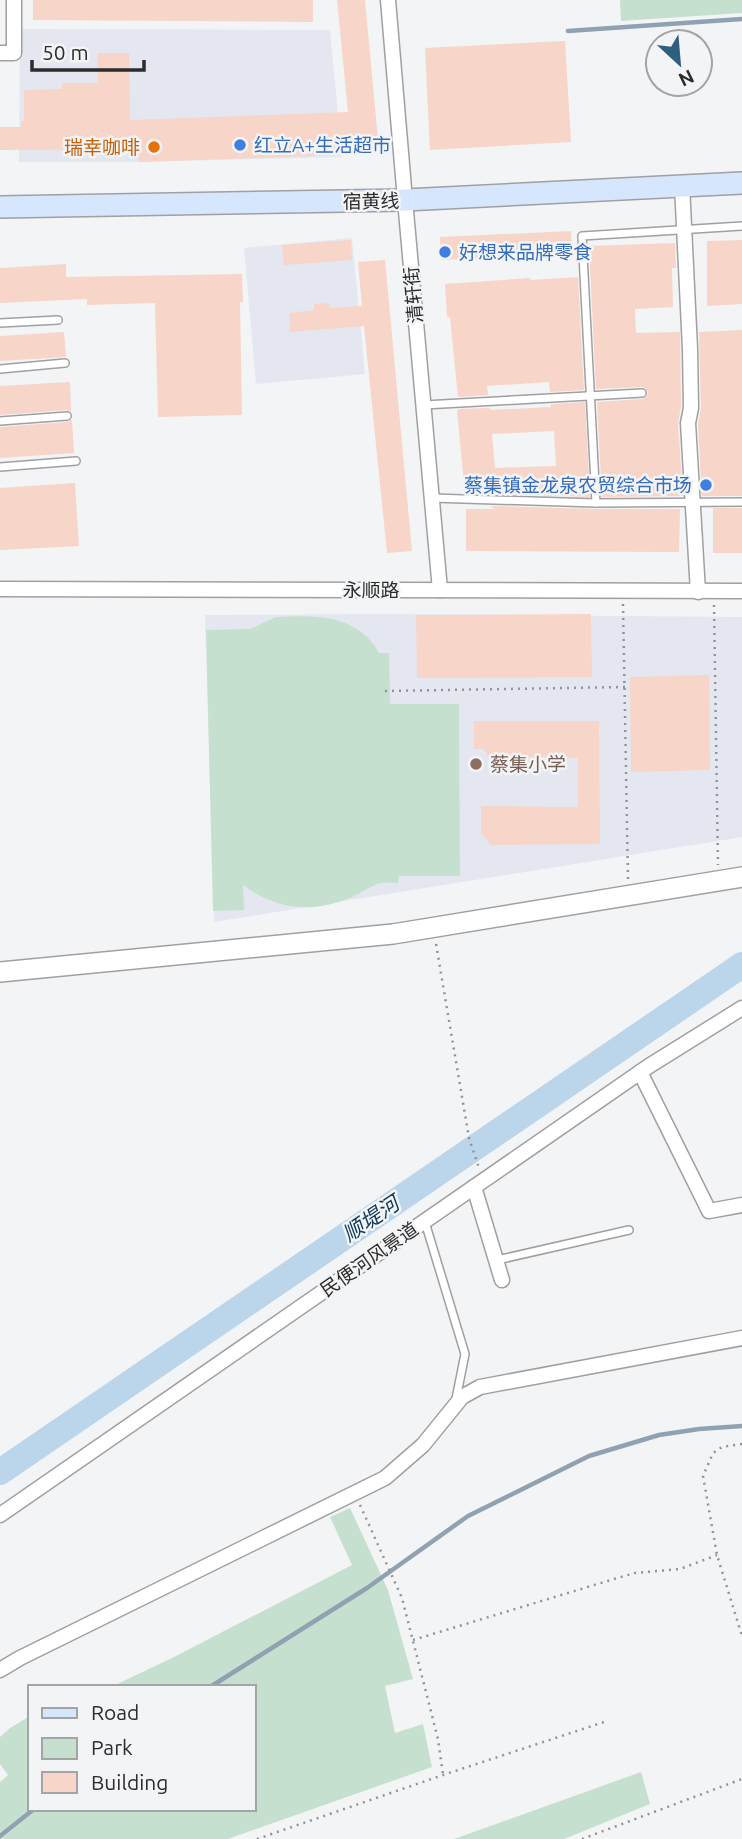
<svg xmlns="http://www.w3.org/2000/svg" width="742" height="1839" font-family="Ubuntu,'Noto Sans SC',sans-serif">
<rect width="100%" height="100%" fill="#f3f4f6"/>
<!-- built -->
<g fill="#e4e7f0">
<path d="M20 29 330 30 342 157 139 162H19Z"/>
<path d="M352 238 365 374 256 384 244 248Z"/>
<path d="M380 614 742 617V837L214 922 205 615Z"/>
</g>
<!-- green -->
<g fill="#c6e0cf">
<path d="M620 0H742V13L621 21Z"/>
<path d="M276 617C315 615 358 614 379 653H389L390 704H459L460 876H399L398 883C393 883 386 882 381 883 372 885 361 893 352 897 312 914 277 910 243 885L244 910 213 911 206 630 250 629Z"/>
<path d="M350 1508 388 1590 413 1679 385 1686 395 1733 423 1724 432 1767 228 1839H0V1782L8 1775 0 1764V1737L10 1728 30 1716V1809H254V1687H111L174 1657 352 1565 330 1517Z"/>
<path d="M641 1772 650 1804 564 1839H454Z"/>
</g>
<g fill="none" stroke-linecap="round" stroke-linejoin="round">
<!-- stream -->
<g stroke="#90a2b2" stroke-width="4.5">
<path d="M568 31 742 19"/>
<path d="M210 1687 367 1588 468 1516 589 1456 659 1435 699 1429 742 1426"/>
<path d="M0 1836 34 1809"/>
</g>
<!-- river -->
<path stroke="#bbd5eb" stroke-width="26" d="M0 1472 742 965"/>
</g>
<!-- building -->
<g fill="#f7d5c9" fill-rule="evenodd">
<path d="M33 0H313V22L33 20Z"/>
<path d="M337 0H365L379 150 340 155 139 162 138 149 0 150V127H21V121H24V90L62 89V83H98L97 53H129L130 120 348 112Z"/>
<path d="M565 41 571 142 430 150 425 48Z"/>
<path d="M571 231 572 255 441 260 440 237Z"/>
<path d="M351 240 352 260 284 265 282 245Z"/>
<path d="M742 240V304L707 306V241Z"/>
<path d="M675 243 676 268H672L673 307 635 309 636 333 680 332 681 407 678 424 683 496 602 497 597 402 642 399 647 396 648 392 645 388 642 387 596 389 589 246Z"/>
<path d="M385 260 412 551 387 553 364 326 290 332 289 313 314 310V304L330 303V308L362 306 358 262Z"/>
<path d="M66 264V277L242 274 243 302H240L242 415 158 417 155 303 87 305V299L0 303V268Z"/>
<path d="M578 277 584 390 550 392 549 382 487 386 488 395 458 397 450 317H447L445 284 530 278V280Z"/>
<path d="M742 330V496H702L698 424 701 408 699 332Z"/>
<path d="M64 332 66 357 0 361V336Z"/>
<path d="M70 382 71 412 67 410 0 415V386Z"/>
<path d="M585 402 590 497 470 493 466 490 464 483 457 411 459 409 489 408 491 410 551 407V404ZM554 431 556 466 495 468 492 434Z"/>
<path d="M72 420 74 453 0 458V427L67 422Z"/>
<path d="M75 483 79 546 0 550V488Z"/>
<path d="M490 506 596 509H680L679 552 466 551V509H495Z"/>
<rect x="713" y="508" width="29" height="45"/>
<path d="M591 614 592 677 417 678 416 615Z"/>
<path d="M709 675 710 770 631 772 630 677Z"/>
<path d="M474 721H599L600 844 491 845 481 833V806L578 807V758L488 757 484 749H474Z"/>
</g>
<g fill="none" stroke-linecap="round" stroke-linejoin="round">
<!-- service casing -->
<g stroke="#a0a0a2" stroke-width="10">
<g id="service">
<path d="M0 323 58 320"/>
<path d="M0 369 65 363"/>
<path d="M424 405 642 393"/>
<path d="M0 421 67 416"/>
<path d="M0 467 76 461"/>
<path d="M432 498 596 503 742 502"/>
<path d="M596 503 582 236 742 226"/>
<path d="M425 1222 465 1354 456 1399"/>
<path d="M497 1260 629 1230"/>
</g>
</g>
<!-- minor casing -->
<g stroke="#a0a0a2" stroke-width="17">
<g id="minor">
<path d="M388 0 405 200 440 590"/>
<path d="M0 53H14V0"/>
<path d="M682 185 690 349 691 408 688 423 698 592"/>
<path d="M0 589 742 591"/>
<path d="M640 1072 709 1211 742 1205"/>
<path d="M474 1187 502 1280"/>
<path d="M0 1515 649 1066 742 1008"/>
<path d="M0 1670 20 1658 385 1478 423 1445 462 1397 480 1387 742 1338"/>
</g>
</g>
<!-- tertiary casing -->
<g stroke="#a0a0a2" stroke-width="22">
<path id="tertiary" d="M0 972 393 934 742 877"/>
</g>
<!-- secondary casing -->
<g stroke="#a0a0a2" stroke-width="24">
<path id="secondary" d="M0 207 405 200 742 183"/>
</g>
<!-- path -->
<g stroke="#929394" stroke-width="2.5" stroke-dasharray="2 5" stroke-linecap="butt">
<path d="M623 604 628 881"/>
<path d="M714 605 718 865"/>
<path d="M385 691 625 687"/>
<path d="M436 944 469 1138 479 1168"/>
<path d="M742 1444 722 1447 713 1453 703 1476 717 1555 742 1636"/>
<path d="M360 1505 402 1598 438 1739 443 1775"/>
<path d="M413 1640 614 1579 635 1573 680 1569 717 1555"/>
<path d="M257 1839 443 1775 604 1722"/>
<path d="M582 1839 742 1779"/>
</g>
<!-- service -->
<use href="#service" stroke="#fff" stroke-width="7"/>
<!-- minor -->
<use href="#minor" stroke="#fff" stroke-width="14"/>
<!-- tertiary -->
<use href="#tertiary" stroke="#fff" stroke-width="19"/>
<!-- secondary -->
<use href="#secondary" stroke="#d6e6fd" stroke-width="21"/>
</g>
<!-- markers -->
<g fill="#3f7fe0" stroke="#f3f4f6" stroke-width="2.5">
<circle cx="240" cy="145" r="7"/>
<circle cx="445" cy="252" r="7"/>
<circle cx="706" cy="485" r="7"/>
</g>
<circle fill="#e8710a" stroke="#f3f4f6" stroke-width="2.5" cx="154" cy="147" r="7"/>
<circle fill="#8d6e63" stroke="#f3f4f6" stroke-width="2.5" cx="476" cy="764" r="7"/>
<g text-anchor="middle" stroke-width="5" stroke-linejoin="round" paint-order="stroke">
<!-- shop labels -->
<g font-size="19" fill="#366cbe" stroke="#f3f4f6" text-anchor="start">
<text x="254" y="152">红立A+生活超市</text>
<text x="459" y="259">好想来品牌零食</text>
<text x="692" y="492" text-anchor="end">蔡集镇金龙泉农贸综合市场</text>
</g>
<!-- food labels -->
<g font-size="19" fill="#c56008" stroke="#f3f4f6" text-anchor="end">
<text x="140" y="154">瑞幸咖啡</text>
</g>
<!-- street labels -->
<g font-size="19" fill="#2c2c2c" stroke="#f3f4f6">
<text transform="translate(371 201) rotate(-1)" y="7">宿黄线</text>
<text transform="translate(413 295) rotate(-95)" y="7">清轩街</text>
<text x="371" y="597">永顺路</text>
<text transform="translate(369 1259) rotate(-35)" y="7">民便河风景道</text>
</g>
<!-- education labels -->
<g font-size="19" fill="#785e54" stroke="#f3f4f6" text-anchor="start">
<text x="490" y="771">蔡集小学</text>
</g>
<!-- water labels -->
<g font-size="21" font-style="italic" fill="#0d3957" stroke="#f3f4f6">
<text transform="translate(371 1219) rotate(-34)" y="7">顺堤河</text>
</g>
</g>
<!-- legend -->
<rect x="28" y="1685" width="228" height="126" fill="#f3f4f6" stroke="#a3a4a5" stroke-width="2"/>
<rect x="42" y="1708" width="35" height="10" fill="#d6e6fd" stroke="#a3a4a5" stroke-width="2"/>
<text x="91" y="1720" font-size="21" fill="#2c2c2c">Road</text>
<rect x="42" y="1738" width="35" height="21" fill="#c6e0cf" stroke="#a3a4a5" stroke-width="2"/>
<text x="91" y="1755" font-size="21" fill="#2c2c2c">Park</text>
<rect x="42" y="1772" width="35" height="21" fill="#f7d5c9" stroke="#a3a4a5" stroke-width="2"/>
<text x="91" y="1790" font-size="21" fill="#2c2c2c">Building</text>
<!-- north arrow -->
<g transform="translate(679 63) rotate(154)"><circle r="33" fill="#f3f4f6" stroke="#a3a4a5" stroke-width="2"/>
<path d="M0-5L12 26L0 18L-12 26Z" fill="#2d607d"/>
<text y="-10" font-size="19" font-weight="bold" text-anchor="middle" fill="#2c2c2c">N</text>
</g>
<!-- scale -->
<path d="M32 60v10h112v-10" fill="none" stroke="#2c2c2c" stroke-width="3.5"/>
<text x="42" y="60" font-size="21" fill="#2c2c2c" stroke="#f3f4f6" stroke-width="5" paint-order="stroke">50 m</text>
</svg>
